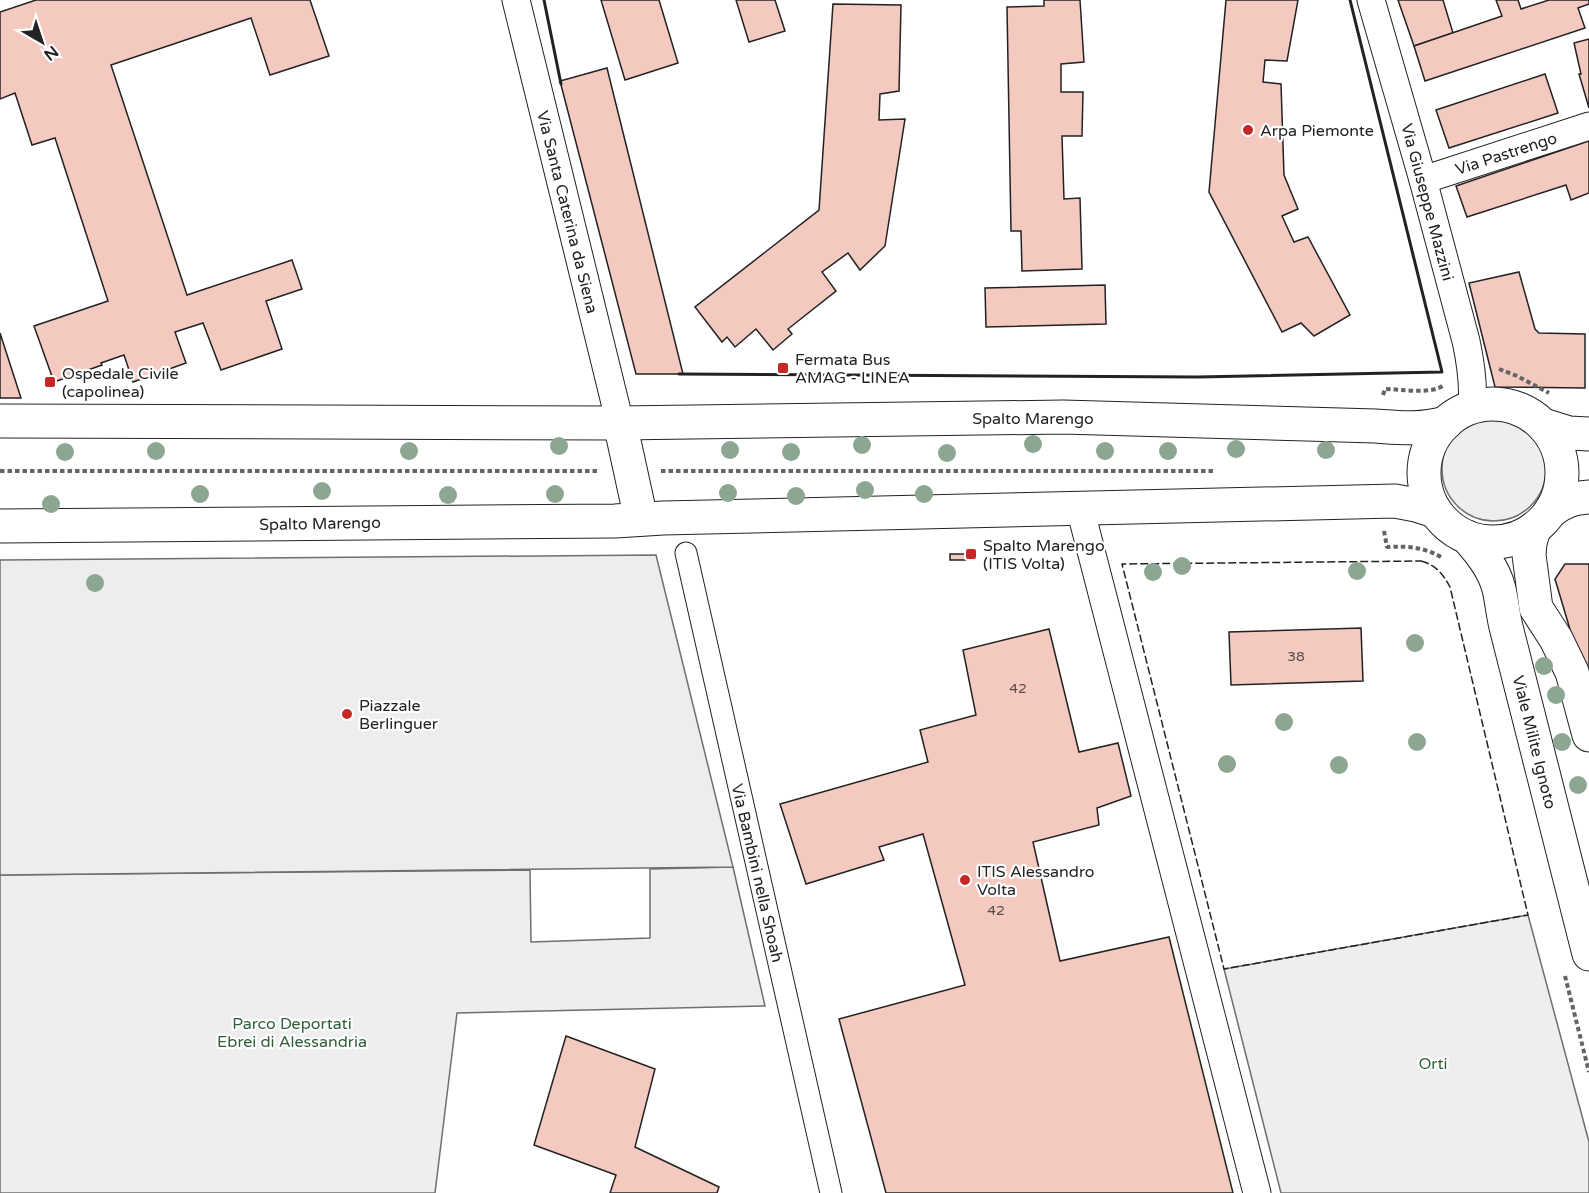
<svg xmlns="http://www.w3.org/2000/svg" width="1589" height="1193" font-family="'Varela Round',sans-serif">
<rect width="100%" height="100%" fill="#fff"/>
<!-- green -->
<g fill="#eee" stroke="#6f6f6f" stroke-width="1.5">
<circle cx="1494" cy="469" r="52"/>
<path d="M733 867 765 1006 457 1013 435 1193H0V875L530 870 531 942 650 938V869Z"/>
<path d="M1528 915 1589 1142V1193H1281L1224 969Z"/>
</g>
<!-- parking -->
<path fill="#ededed" stroke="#6f6f6f" stroke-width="1.5" d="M656 555 733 867 0 875V560Z"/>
<!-- building -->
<g fill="#f3c9c0" stroke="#222" stroke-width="1.5">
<path d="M36 0H310L329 56 270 75 251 18 111 65 187 295 292 260 302 289 266 301 282 349 221 370 203 323 175 332 186 363 133 382 124 355 101 363 102 365 54 382 34 326 108 301 55 138 32 145 15 93 0 99V12Z"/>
<path d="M601 0H659L678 63 625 80Z"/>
<path d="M736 0H775L785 31 749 42Z"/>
<path d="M1044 0H1080L1084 62 1061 64V92H1083L1082 136H1062L1064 199 1080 198 1082 269 1022 271 1021 231H1011L1007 7 1044 6Z"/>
<path d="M1226 0H1298L1287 61 1265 60 1263 82 1281 84 1284 175 1298 209 1282 216 1294 242 1308 237 1350 315 1314 336 1301 323 1282 332 1209 192Z"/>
<path d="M1398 0H1443L1453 33 1414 46Z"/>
<path d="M1496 0H1518L1521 9 1549 0H1589V4L1578 8 1585 28 1425 81 1414 46 1502 16Z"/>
<path d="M833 4 901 5 899 91 880 94 879 120 905 119 885 246 860 270 848 253 822 272 836 291 788 329 792 334 773 350 756 329 735 347 727 337 722 342 695 307 819 210Z"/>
<path d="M1589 39V108L1579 74H1581L1574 43Z"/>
<path d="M607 68 683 374H636L560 81Z"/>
<path d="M1545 74 1558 113 1449 148 1436 110Z"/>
<path d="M1589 141V193L1571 200 1566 185 1467 217 1456 186Z"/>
<path d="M1519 272 1535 329 1539 333 1585 334V388L1495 387 1469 283Z"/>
<path d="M1105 285 1106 324 986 327 985 288Z"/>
<path d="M0 333 21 398H0Z"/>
<path d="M950 554H969L968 560H950Z"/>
<path d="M1565 564H1589V693L1555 579Z"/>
<path d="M1361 628 1363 681 1231 685 1229 632Z"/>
<path d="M1049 629 1079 752 1118 743 1131 796 1097 808 1099 825 1033 842 1060 961 1169 937 1233 1193H886L839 1019 965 985 923 834 879 847 884 860 806 884 780 804 928 762 920 730 976 715 963 650Z"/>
<path d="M566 1036 655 1069 635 1147 719 1187 717 1193H610L616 1175 534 1145Z"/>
</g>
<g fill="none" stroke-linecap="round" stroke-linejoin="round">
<!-- pedestrian casing -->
<g stroke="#222" stroke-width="23">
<path id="pedestrian" d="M686 553 831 1193"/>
</g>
<!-- minor casing -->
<g stroke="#222" stroke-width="29">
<g id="minor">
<path d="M516 0 620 423"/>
<path d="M1371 0 1423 180 1466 341C1471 364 1474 384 1472 407"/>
<path d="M1423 180 1589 126"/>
<path d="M1080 508 1257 1193"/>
</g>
</g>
<!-- secondary casing -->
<g stroke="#222" stroke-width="35">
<g id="secondary">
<circle cx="1493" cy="473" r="69"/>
<path d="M0 421 620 423 1063 417 1376 426C1403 428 1419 430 1446 423"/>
<path d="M620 423 641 519"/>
<path d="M1543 425 1569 433 1589 434"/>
<path d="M1551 511C1563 501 1574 498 1589 497"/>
<path d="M0 526 615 521 663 518 1395 501 1416 505 1435 511"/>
<path d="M1534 529 1530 543 1529 555 1536 608 1556 639 1572 672 1589 735"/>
<path d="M1467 537C1481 553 1494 569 1499 589 1502 602 1503 615 1506 627L1589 954"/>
</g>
</g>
<!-- path -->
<g stroke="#646464" stroke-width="4" stroke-dasharray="4.5 3" stroke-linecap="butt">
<path d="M1499 369 1517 376 1549 393"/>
<path d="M1383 395 1385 389C1401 389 1431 395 1444 385"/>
<path d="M0 471H599"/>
<path d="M661 471H1214"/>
<path d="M1384 531 1387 547C1408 546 1423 547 1441 557"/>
<path d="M1565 976 1589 1072"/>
</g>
<!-- pedestrian -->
<use href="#pedestrian" stroke="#fff" stroke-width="21"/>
<!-- minor -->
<use href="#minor" stroke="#fff" stroke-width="27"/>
<!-- secondary -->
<use href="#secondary" stroke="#fff" stroke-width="33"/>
<!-- fence -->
<path stroke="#222" stroke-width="1.5" stroke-dasharray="8 3" stroke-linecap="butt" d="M1421 561C1436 565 1443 574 1450 587L1528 915 1224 969 1122 564Z"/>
<!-- wall -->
<g stroke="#222" stroke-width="3">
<path d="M544 0 561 84"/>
<path d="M679 374 1198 377 1442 372 1350 0"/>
</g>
</g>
<!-- trees -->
<g fill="#8da692">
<circle cx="1033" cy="444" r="9"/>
<circle cx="862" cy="445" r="9"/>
<circle cx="559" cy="446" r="9"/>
<circle cx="1236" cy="449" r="9"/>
<circle cx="730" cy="450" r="9"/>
<circle cx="1326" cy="450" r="9"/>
<circle cx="156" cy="451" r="9"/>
<circle cx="409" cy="451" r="9"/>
<circle cx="1105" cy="451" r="9"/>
<circle cx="1168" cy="451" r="9"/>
<circle cx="65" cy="452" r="9"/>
<circle cx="791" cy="452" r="9"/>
<circle cx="947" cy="453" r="9"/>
<circle cx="865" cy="490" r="9"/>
<circle cx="322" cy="491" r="9"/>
<circle cx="728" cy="493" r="9"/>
<circle cx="200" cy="494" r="9"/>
<circle cx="555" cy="494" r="9"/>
<circle cx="924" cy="494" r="9"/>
<circle cx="448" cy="495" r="9"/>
<circle cx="796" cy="496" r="9"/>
<circle cx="51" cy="504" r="9"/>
<circle cx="1182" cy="566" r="9"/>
<circle cx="1357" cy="571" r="9"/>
<circle cx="1153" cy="572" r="9"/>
<circle cx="95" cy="583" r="9"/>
<circle cx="1415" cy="643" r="9"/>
<circle cx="1544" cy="666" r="9"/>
<circle cx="1556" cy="695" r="9"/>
<circle cx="1284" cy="722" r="9"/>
<circle cx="1417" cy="742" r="9"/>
<circle cx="1562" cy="742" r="9"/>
<circle cx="1227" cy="764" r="9"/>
<circle cx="1339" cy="765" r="9"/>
<circle cx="1578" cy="785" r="9"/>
</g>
<!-- markers -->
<g fill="#c62828" stroke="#fff" stroke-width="2">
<circle cx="1248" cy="130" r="6"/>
<rect x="777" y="362" width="12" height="12" rx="3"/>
<rect x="44" y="376" width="12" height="12" rx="3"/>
<rect x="965" y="548" width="12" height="12" rx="3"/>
<circle cx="347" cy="714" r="6"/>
<circle cx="965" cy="880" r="6"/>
</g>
<g text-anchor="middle" stroke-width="4.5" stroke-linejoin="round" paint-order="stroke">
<!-- number labels -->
<g font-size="14" fill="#564c4a">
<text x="1296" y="661">38</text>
<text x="1018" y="693">42</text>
<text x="996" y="915">42</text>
</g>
<!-- poi labels -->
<g font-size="16" fill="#222" stroke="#fff" text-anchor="start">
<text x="1260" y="136">Arpa Piemonte</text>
<text x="795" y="365">Fermata Bus<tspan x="795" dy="18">AMAG - LINEA</tspan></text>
<text x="62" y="379">Ospedale Civile<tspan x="62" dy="18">(capolinea)</tspan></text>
<text x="983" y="551">Spalto Marengo<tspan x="983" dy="18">(ITIS Volta)</tspan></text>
<text x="359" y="711">Piazzale<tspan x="359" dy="18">Berlinguer</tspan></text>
<text x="977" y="877">ITIS Alessandro<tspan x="977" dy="18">Volta</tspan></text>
</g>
<!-- street labels -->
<g font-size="16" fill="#222" stroke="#fff">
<text transform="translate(1506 153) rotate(-18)" y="6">Via Pastrengo</text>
<text transform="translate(1428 202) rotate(75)" y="6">Via Giuseppe Mazzini</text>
<text transform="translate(568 212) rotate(76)" y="6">Via Santa Caterina da Siena</text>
<text x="1033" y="424">Spalto Marengo</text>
<text transform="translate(320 523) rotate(-1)" y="6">Spalto Marengo</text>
<text transform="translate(1535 742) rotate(76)" y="6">Viale Milite Ignoto</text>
<text transform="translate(758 873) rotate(77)" y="6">Via Bambini nella Shoah</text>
</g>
<!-- park labels -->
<g font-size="16" fill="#2f5e38" stroke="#fff">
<text x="292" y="1029">Parco Deportati<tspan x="292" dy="18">Ebrei di Alessandria</tspan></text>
<text x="1433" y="1069">Orti</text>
</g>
</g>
<!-- north arrow -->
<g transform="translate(42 42) rotate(141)" stroke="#ffffff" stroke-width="4.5" paint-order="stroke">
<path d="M0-4.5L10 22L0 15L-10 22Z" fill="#222222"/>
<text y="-9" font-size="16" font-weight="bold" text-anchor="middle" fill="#222222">N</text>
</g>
</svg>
